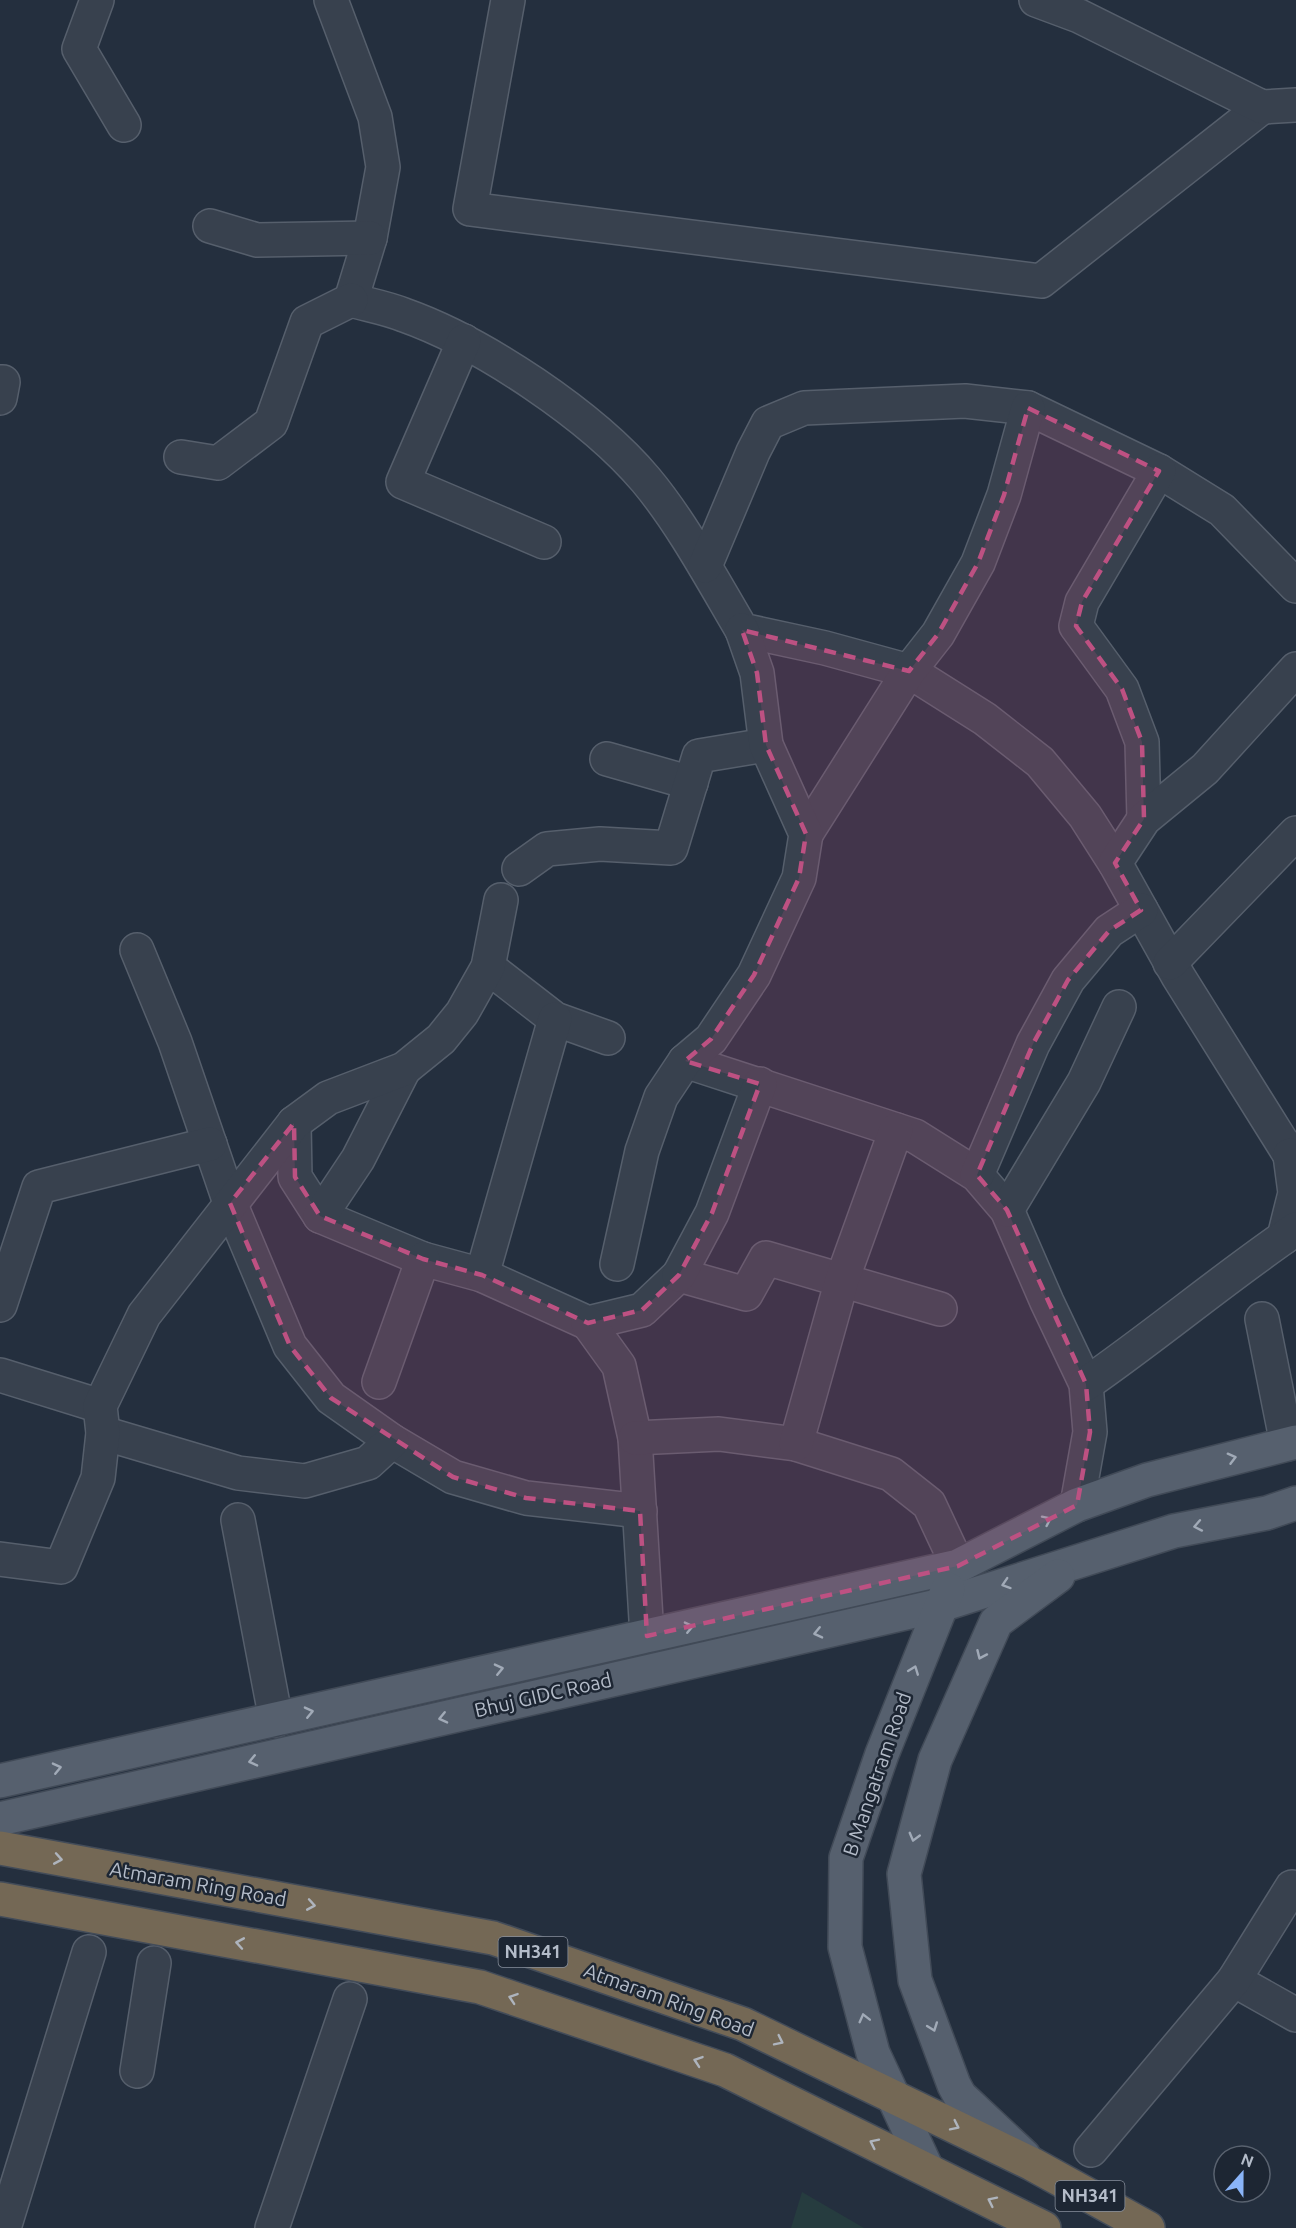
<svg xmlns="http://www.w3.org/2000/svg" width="1296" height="2228" font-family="Ubuntu,sans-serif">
<rect width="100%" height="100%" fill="#242f3e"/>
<!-- green -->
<path fill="#263c3f" d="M802 2192 864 2228H791Z"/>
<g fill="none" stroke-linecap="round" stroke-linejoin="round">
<!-- minor casing -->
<g stroke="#565f6c" stroke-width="36">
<g id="minor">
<path d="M97 0 79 49 124 125"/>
<path d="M331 0 375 117 383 167 370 238 351 300C369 305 387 308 404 315 483 343 592 416 646 480 682 523 713 581 742 630L825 648 909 671 985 719 1040 762 1085 816 1115 863 1178 976 1290 1155 1296 1149"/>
<path d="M508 0 470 209 1041 281 1262 107"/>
<path d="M1036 0 1079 16 1262 107 1296 105"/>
<path d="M210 226 257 240 370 238"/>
<path d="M464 341 403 482 544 542"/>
<path d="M0 382H3L0 398"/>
<path d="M181 457 218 463 271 423 307 322 351 300"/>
<path d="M705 566 753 452 768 423 804 408 965 401 1028 408 1159 471 1222 510 1296 586"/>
<path d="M607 759 691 783"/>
<path d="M1144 819 1142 742 1122 689 1076 626 1082 602 1159 471"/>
<path d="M806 834 909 671 938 634 978 563 1004 495 1028 408"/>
<path d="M1115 863 1144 819 1205 769 1296 669"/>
<path d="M519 869 547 849 600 844 671 848 699 756 766 745"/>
<path d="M137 950 175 1042 230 1203 290 1346 331 1398 392 1441 453 1477 526 1498 640 1511"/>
<path d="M1170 963 1296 833"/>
<path d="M488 967 555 1019 608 1038"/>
<path d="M685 1061 915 1136 977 1175 1007 1210 1047 1302 1086 1384 1090 1432 1077 1505"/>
<path d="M294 1123 295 1177 320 1216 423 1259 482 1275 588 1323 642 1310 679 1275 746 1294 766 1258 940 1309"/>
<path d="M977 1175 1033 1044 1068 980 1109 931 1141 910"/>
<path d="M1007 1210 1084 1082 1119 1007"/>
<path d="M320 1216 358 1159 404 1069"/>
<path d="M1284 1237 1295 1193 1290 1155"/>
<path d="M617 1264 642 1151 661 1097 685 1061 711 1039 754 975 799 878 806 834 766 745 757 673 742 630"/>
<path d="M482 1275 555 1019"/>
<path d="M679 1275 712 1213 760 1084"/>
<path d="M0 1305 39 1187 210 1144"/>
<path d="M1262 1319 1287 1444"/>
<path d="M588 1323 619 1366 635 1438 647 1636"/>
<path d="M0 1375 100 1406"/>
<path d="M379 1382 423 1259"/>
<path d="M1086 1384C1158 1334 1224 1278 1296 1229"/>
<path d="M103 1433 238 1473 305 1481 368 1463 392 1441"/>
<path d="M635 1438 719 1434 796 1444 891 1474 929 1504 958 1566"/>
<path d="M796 1444 842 1280 896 1130"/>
<path d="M238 1520 276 1720"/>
<path d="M0 1559 61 1567 98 1478 103 1433 100 1406 144 1315 294 1123 328 1098 404 1069 441 1039 462 1013 488 967 501 900"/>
<path d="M1234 1980 1296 2015"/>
<path d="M137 2071 154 1963"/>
<path d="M1091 2150 1234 1980 1292 1887 1296 1890"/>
<path d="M4 2228 89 1952"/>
<path d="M272 2228 350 1999"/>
</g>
</g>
<!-- major casing -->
<g stroke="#414a57" stroke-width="36">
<g id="major">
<path d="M0 1781 958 1566 1077 1505 1147 1480 1296 1442"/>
<path d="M0 1819 941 1605 1174 1531 1267 1513 1296 1503"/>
<path d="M1024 2156 960 2096 954 2085 915 1980 904 1874 935 1760 996 1622 1058 1576"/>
<path d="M927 2169 873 2053 845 1947 846 1858 882 1754 948 1589"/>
</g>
</g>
<!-- highway casing -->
<g stroke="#434c59" stroke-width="36">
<g id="highway">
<path d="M0 1848 493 1938 743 2024 1032 2164 1148 2228"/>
<path d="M0 1899 480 1987 725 2070 1044 2228"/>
</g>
</g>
<!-- minor -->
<use href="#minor" stroke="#38414e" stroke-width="33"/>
<!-- major -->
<use href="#major" stroke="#56606e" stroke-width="33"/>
<!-- highway -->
<use href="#highway" stroke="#746855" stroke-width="33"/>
</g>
<!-- one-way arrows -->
<defs><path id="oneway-chevron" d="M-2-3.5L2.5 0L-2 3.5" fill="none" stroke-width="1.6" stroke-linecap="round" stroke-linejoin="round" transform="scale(1.5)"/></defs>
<g stroke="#a1aab7">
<use href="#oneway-chevron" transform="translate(1232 1458) rotate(-15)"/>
<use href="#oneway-chevron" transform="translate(1047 1520) rotate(-26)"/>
<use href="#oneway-chevron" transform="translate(1198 1526) rotate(169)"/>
<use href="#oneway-chevron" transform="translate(1006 1584) rotate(162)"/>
<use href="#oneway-chevron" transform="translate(689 1627) rotate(-13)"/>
<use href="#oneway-chevron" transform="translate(818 1633) rotate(167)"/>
<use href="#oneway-chevron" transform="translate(981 1655) rotate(114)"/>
<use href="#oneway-chevron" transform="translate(499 1669) rotate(-13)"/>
<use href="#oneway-chevron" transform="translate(914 1670) rotate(-69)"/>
<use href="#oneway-chevron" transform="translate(309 1712) rotate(-13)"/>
<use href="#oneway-chevron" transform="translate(443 1718) rotate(167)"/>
<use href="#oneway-chevron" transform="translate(253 1761) rotate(167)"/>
<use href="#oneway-chevron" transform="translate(57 1768) rotate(-13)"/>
<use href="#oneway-chevron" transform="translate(914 1837) rotate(105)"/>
<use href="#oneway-chevron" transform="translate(864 2018) rotate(-104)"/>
<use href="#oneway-chevron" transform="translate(933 2027) rotate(70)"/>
</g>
<g stroke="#aeb4bd">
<use href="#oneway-chevron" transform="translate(58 1859) rotate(10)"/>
<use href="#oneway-chevron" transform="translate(311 1905) rotate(10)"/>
<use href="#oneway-chevron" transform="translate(240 1943) rotate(-170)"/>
<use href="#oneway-chevron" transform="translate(513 1998) rotate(-161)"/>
<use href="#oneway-chevron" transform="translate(779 2041) rotate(26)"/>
<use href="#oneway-chevron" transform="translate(698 2061) rotate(-161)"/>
<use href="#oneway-chevron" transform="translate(955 2126) rotate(26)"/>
<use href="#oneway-chevron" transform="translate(874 2143) rotate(-154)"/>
<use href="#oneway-chevron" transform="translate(992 2201) rotate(-154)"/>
</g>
<!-- marked area -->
<path fill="#bd5182" fill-opacity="0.2" stroke="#bd5182" stroke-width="4.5" stroke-dasharray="12 8" stroke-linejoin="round" d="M1028 408 1159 471 1082 602 1076 626 1122 689 1142 742 1144 819 1115 863 1141 910 1109 931 1068 980 1033 1044 977 1175 1007 1210 1086 1384 1090 1432 1077 1505 958 1566 647 1636 640 1511 526 1498 453 1477 331 1398 290 1346 230 1203 294 1123 295 1177 320 1216 423 1259 482 1275 588 1323 642 1310 679 1275 712 1213 760 1084 685 1061 711 1039 754 975 799 878 806 834 766 745 757 673 742 630 909 671 938 634 978 563 1004 495Z"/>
<g text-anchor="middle" stroke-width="5" stroke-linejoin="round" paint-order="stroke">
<!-- shield labels -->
<g fill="#1d2633" stroke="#878f9c" stroke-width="1.5">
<rect x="498.5" y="1937" width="69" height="30" rx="4.5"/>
<rect x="1055.5" y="2181" width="69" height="30" rx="4.5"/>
</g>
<g font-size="18" font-weight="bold" fill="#b4bcc9">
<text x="533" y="1958">NH341</text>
<text x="1090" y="2202">NH341</text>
</g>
<!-- street labels -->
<g font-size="20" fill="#b4bcc9" stroke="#1d2633">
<text transform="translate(543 1695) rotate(-13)" y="7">Bhuj GIDC Road</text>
<text transform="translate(877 1774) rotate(-71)" y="7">B Mangatram Road</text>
<text transform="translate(198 1884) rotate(10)" y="7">Atmaram Ring Road</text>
<text transform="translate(669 2000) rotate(20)" y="7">Atmaram Ring Road</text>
</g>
</g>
<!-- north arrow -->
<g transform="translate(1242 2174) rotate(21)"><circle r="28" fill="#1d2633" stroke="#59626f" stroke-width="1.5"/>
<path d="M0-4.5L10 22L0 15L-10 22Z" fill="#8ab4f8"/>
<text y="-9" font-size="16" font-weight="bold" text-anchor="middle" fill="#b4bcc9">N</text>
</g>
</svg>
